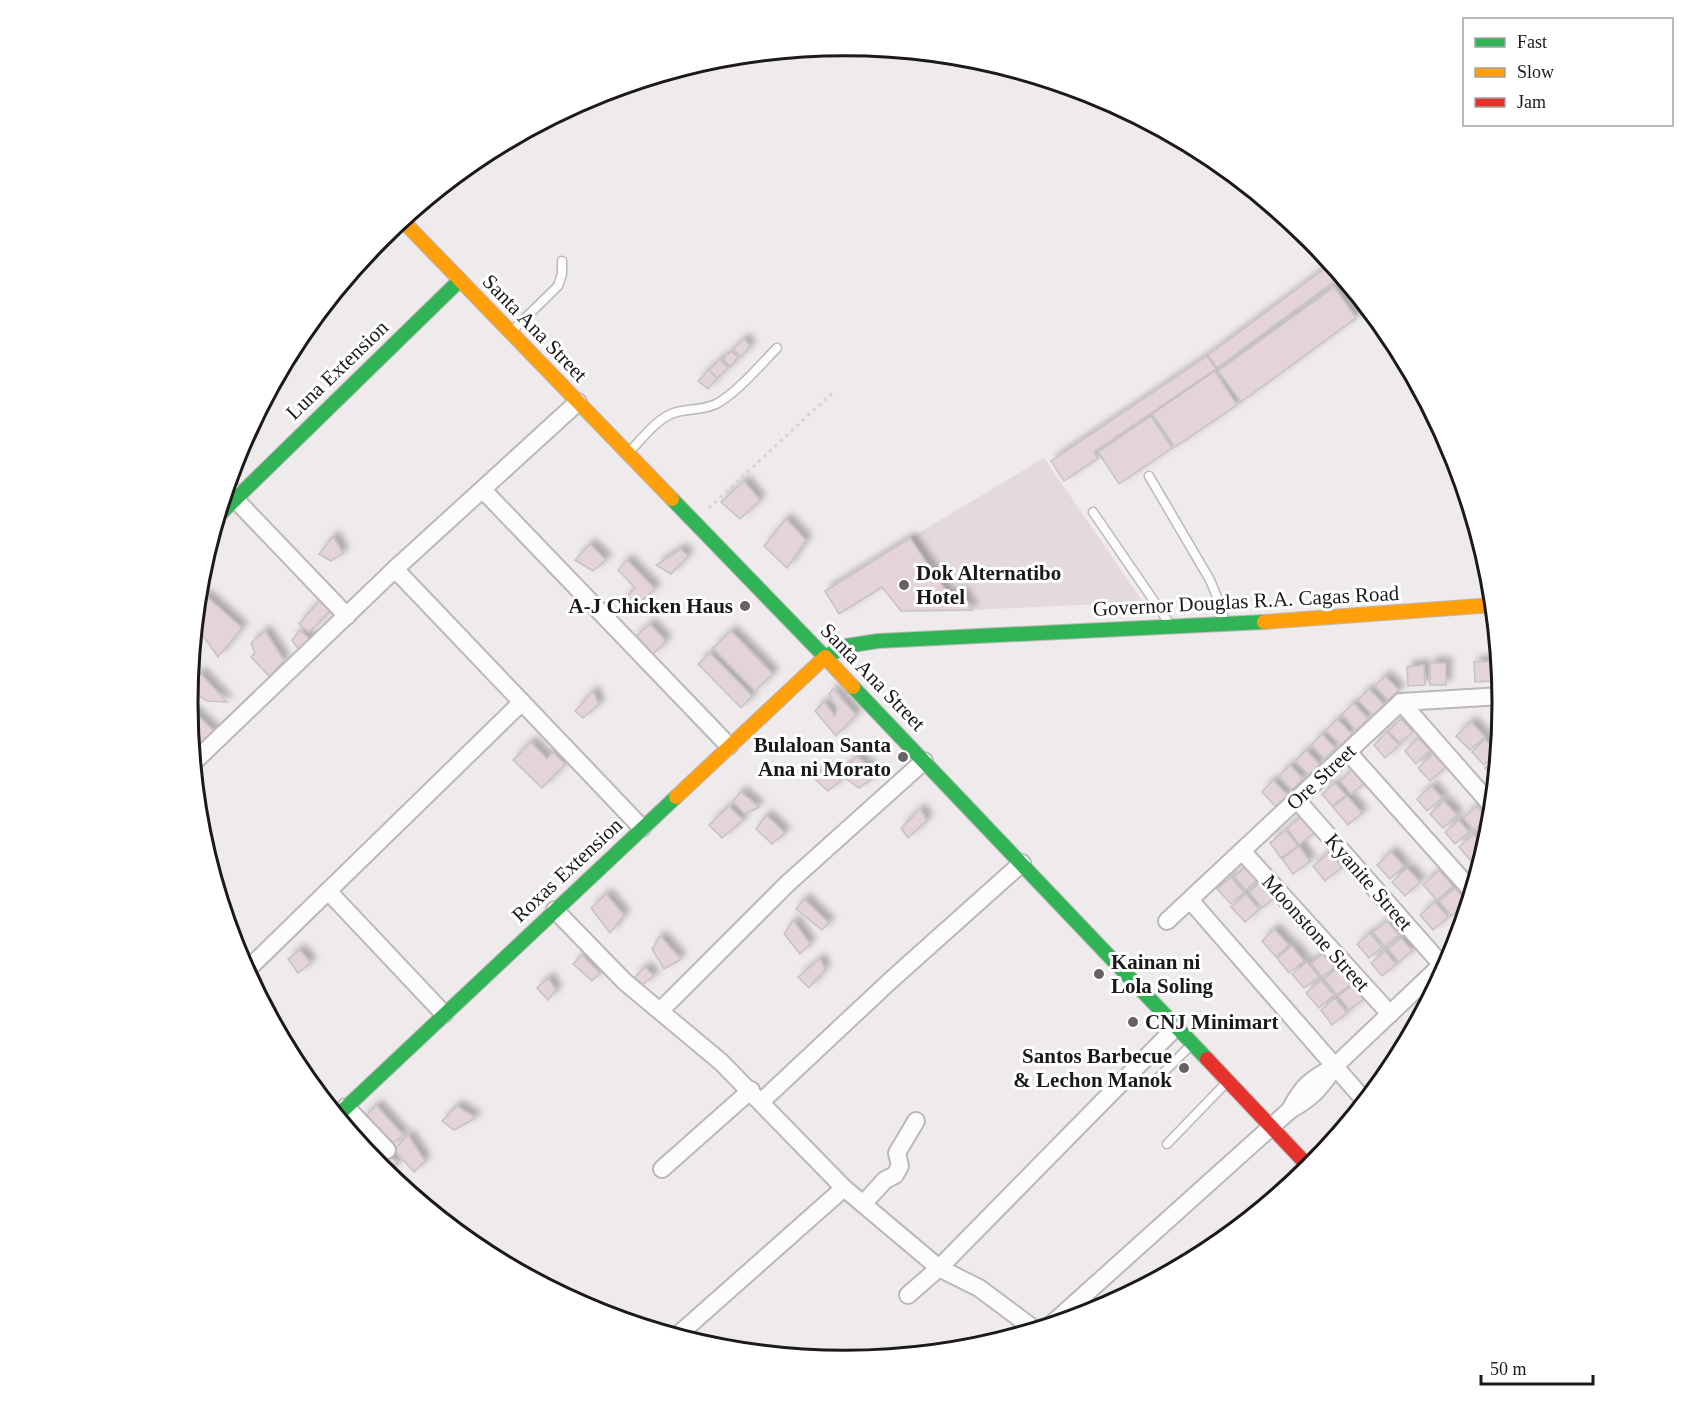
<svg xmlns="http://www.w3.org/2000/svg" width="1691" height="1405" font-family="'Times New Roman',serif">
<defs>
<filter id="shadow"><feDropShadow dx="5.5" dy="-5.5" stdDeviation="3" flood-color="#0004"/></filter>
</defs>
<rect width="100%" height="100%" fill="#efeaeb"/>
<!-- built -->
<path fill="#e4dadb" d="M1044 458 1143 602 972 610 950 597 910 538Z"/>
<!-- building -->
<g fill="#e4d3d7" stroke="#c6c2c3" stroke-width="1.5" filter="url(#shadow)">
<path d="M1332 263 1341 276 1217 368 1208 355Z"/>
<path d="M1334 287 1356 318 1241 402 1218 371Z"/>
<path d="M744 339 750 346 741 357 733 349Z"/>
<path d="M731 351 738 357 730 367 723 359Z"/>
<path d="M1207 356 1216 369 1094 452 1098 458 1064 481 1051 461Z"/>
<path d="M720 359 728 368 717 378 709 370Z"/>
<path d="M709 370 717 378 708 389 698 381Z"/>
<path d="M1215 371 1237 405 1175 447 1152 414Z"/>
<path d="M1151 416 1172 448 1119 484 1098 452Z"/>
<path d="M744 481 760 500 740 519 721 502Z"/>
<path d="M786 519 806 540 787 568 764 546Z"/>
<path d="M333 536 343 553 331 561 319 554Z"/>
<path d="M910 538 950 597 961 592 972 610 901 611 882 587 839 614 825 591Z"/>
<path d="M590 544 606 560 593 571 575 560Z"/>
<path d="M681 549 688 556 671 574 656 565Z"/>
<path d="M627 560 655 589 634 607 623 601 635 588 618 570Z"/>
<path d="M205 595 242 628 218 657 196 626 198 602Z"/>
<path d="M320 600 332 609 309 632 299 624Z"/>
<path d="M650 624 666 641 652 655 633 639Z"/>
<path d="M300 630 312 641 301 653 292 640Z"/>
<path d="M265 631 284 660 270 677 251 657 255 653 251 643Z"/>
<path d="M731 631 773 674 755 691 713 648Z"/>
<path d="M710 653 752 696 741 708 698 664Z"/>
<path d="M1491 661 1492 681 1475 682 1474 662Z"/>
<rect x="1430" y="663" width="16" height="22"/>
<path d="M1424 665 1425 685 1408 686 1407 667Z"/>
<path d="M199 672 227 702 207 701 190 690Z"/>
<path d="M1385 676 1399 690 1388 700 1375 686Z"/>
<path d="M833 689 856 715 836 736 815 711 824 702 835 716 837 708 829 694Z"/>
<path d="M1369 689 1384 705 1373 715 1358 700Z"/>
<path d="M593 691 599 704 583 718 575 711Z"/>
<path d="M1354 703 1368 719 1356 730 1342 714Z"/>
<path d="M192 710 215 732 197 750 192 746 189 713Z"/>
<path d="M1337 719 1352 734 1341 745 1326 731Z"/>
<path d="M1401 719 1413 732 1400 743 1388 731Z"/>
<path d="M1471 722 1485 737 1470 750 1456 736Z"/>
<path d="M1387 732 1399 745 1385 758 1374 745Z"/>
<path d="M1322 734 1335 748 1325 759 1311 745Z"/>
<path d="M1418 738 1430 750 1416 764 1405 751Z"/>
<path d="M1485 739 1498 752 1484 765 1472 752Z"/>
<path d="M531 742 547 759 553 752 565 764 542 788 513 760Z"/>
<path d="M1306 750 1320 765 1309 775 1295 761Z"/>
<path d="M1433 754 1446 767 1430 781 1418 768Z"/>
<path d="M857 756 877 775 859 788 839 774Z"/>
<path d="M1498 756 1495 779 1485 768Z"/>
<path d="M1290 765 1303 779 1292 790 1279 776Z"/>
<path d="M824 768 841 780 828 791 814 778Z"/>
<path d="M1353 769 1365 783 1351 794 1340 781Z"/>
<path d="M1273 780 1288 796 1276 807 1262 792Z"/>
<path d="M1335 783 1346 795 1332 806 1322 794Z"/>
<path d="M1431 786 1442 798 1427 811 1417 799Z"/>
<path d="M741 792 759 807 745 814 733 801Z"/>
<path d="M1347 796 1362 813 1348 825 1333 807Z"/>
<path d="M1444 801 1457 815 1443 828 1430 814Z"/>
<path d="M729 806 743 820 722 838 709 825Z"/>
<path d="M1477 806 1488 818 1474 830 1463 818Z"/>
<path d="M920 809 927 820 908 838 901 828Z"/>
<path d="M766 815 785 833 772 844 756 829Z"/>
<path d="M1303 816 1315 832 1299 845 1287 828Z"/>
<path d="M1459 820 1469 832 1455 844 1445 832Z"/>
<path d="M1491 822 1490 831 1487 843 1478 833Z"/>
<path d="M1286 830 1298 846 1281 858 1270 843Z"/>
<path d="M1474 834 1485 848 1484 851 1472 862 1459 847Z"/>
<path d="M1299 846 1310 861 1293 874 1282 859Z"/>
<path d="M1330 852 1342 867 1325 881 1313 866Z"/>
<path d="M1391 852 1404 866 1390 879 1377 865Z"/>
<path d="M1249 864 1261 877 1246 890 1234 877Z"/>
<path d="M1407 868 1420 882 1405 896 1392 882Z"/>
<path d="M1439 870 1453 886 1437 900 1423 885Z"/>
<path d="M1231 877 1244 892 1231 904 1217 889Z"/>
<path d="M1264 879 1278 895 1262 908 1249 892Z"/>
<path d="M1455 888 1467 902 1451 916 1439 901Z"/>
<path d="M606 894 624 915 610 933 591 908Z"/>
<path d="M1246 894 1259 909 1245 922 1231 907Z"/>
<path d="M804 899 829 923 822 930 796 909Z"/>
<path d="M1435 902 1448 917 1433 930 1420 915Z"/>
<path d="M793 920 810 944 800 954 784 934Z"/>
<path d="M1387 921 1399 935 1385 947 1373 932Z"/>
<path d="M1274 929 1289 945 1276 957 1262 941Z"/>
<path d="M1370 933 1382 947 1369 958 1357 944Z"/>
<path d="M660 936 681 959 664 969 652 949Z"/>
<path d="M1401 938 1412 951 1399 962 1388 949Z"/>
<path d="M1292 946 1304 961 1289 973 1277 958Z"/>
<path d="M300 950 311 963 298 973 288 959Z"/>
<path d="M1385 951 1396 964 1382 976 1371 963Z"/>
<path d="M1325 952 1336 966 1322 977 1311 963Z"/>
<path d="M582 955 600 973 592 981 573 964Z"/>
<path d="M820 959 825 969 809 988 798 977Z"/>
<path d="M1307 962 1319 977 1304 988 1292 974Z"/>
<path d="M645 967 654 976 642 985 634 978Z"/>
<path d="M1337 968 1351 984 1337 995 1324 979Z"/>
<path d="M548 978 556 990 548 1000 537 988Z"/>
<path d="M1321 980 1334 995 1319 1008 1306 993Z"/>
<path d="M1353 985 1364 999 1349 1010 1338 996Z"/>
<path d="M1335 998 1347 1013 1332 1025 1321 1010Z"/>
<path d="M376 1105 403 1135 389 1146 362 1120Z"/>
<path d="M457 1106 476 1118 454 1130 442 1121Z"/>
<path d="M408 1135 425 1161 414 1172 394 1150Z"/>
<path d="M382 1152 398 1162 388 1173 376 1162Z"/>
</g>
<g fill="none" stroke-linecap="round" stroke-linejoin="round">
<!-- lane casing -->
<g stroke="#bcb8b9" stroke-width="11">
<g id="lane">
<path d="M1375 317 1409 369"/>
<path d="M513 330 558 286 562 274V261"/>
<path d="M630 451C642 439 655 421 671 414 685 408 702 411 716 404 736 394 761 364 777 348"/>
<path d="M1149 476 1210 580 1222 609 1224 621"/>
<path d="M1093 512 1169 623"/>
<path d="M1152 1084 1192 1044"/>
<path d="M1167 1144 1226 1083"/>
</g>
</g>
<!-- street casing -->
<g stroke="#bcb8b9" stroke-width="20">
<g id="street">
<path d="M228 484 235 499 347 616"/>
<path d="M483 490 729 746"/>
<path d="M395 569 642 828"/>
<path d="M1401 702 1493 807"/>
<path d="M1348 752 1472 891"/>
<path d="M194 762 395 569 578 402"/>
<path d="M1297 800 1442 965"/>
<path d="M1242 851 1390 1014"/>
<path d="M328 891 444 1014"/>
<path d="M1190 900 1365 1101"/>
<path d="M555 910 625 982 721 1062 844 1188 939 1268 979 1288 1034 1329"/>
<path d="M1167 921 1401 702 1502 696"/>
<path d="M238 955 250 967"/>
<path d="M247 970 522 702"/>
<path d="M660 1011 787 884 924 761"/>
<path d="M762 1101 890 981 1022 863"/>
<path d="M346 1107 387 1150"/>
<path d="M1290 1110C1302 1086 1311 1079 1334 1067"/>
<path d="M662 1169 751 1090"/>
<path d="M863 1204 885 1180 895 1175 900 1166 897 1153 916 1121"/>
<path d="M908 1295 939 1268 1177 1026"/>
<path d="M1053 1323 1290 1110C1312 1098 1321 1088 1335 1066L1453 954"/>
<path d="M678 1335 844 1188"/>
</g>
</g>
<!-- fast casing -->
<g stroke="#bcb8b9" stroke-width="16">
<g id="fast">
<path d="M672 499 825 657 846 646 878 641 1264 622"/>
<path d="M219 515 460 280"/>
<path d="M853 687 1207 1059"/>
<path d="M338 1115 676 797"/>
</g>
</g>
<!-- slow casing -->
<g stroke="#bcb8b9" stroke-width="16">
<g id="slow">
<path d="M402 220 672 499"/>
<path d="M1264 622 1493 605"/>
<path d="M676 797 825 657 853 687"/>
</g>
</g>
<!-- jam casing -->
<g stroke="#bcb8b9" stroke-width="16">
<path id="jam" d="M1207 1059 1310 1168"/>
</g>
<!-- path -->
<path stroke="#d4d3d3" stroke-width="3" stroke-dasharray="3 4.5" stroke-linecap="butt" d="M709 508 832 393"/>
<!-- lane -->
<use href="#lane" stroke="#fdfcfc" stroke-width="8"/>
<!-- street -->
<use href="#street" stroke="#fdfcfc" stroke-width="16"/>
<!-- fast -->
<use href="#fast" stroke="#30b455" stroke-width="14"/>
<!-- slow -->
<use href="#slow" stroke="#ff9f0a" stroke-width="14"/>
<!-- jam -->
<use href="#jam" stroke="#e5322d" stroke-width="14"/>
</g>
<!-- markers -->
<g fill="#666263" stroke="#fff" stroke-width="2">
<circle cx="904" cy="585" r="6"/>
<circle cx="745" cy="606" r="6"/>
<circle cx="903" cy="757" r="6"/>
<circle cx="1099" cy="974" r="6"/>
<circle cx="1133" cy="1022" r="6"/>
<circle cx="1184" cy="1068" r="6"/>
</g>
<g text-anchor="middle" stroke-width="6" stroke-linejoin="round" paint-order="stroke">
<!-- street labels -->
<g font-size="21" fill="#1c191a" stroke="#fff">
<text transform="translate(535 328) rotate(46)" y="7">Santa Ana Street</text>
<text transform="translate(337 370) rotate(-44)" y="7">Luna Extension</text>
<text transform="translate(1246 601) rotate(-3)" y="7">Governor Douglas R.A. Cagas Road</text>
<text transform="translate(873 677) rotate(46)" y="7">Santa Ana Street</text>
<text transform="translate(1321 777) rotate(-43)" y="7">Ore Street</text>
<text transform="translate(567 870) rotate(-43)" y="7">Roxas Extension</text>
<text transform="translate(1369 882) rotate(49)" y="7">Kyanite Street</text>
<text transform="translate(1316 933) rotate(48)" y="7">Moonstone Street</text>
</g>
<!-- poi labels -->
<g font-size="21" font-weight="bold" fill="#1c191a" stroke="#fff" text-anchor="start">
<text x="916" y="580">Dok Alternatibo<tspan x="916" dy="24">Hotel</tspan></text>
<text x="733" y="613" text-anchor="end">A-J Chicken Haus</text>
<text x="891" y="752" text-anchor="end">Bulaloan Santa<tspan x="891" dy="24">Ana ni Morato</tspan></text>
<text x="1111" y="969">Kainan ni<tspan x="1111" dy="24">Lola Soling</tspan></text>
<text x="1145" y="1029">CNJ Minimart</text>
<text x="1172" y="1063" text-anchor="end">Santos Barbecue<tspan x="1172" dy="24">&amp; Lechon Manok</tspan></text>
</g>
</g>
<!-- crop -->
<path d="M0 0H1691V1405H0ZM198 703a647 647 0 1 1 1294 0a647 647 0 1 1-1294 0Z" fill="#fff" fill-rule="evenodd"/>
<path fill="none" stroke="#1c191a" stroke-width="3" d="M198 703a647 647 0 1 1 1294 0a647 647 0 1 1-1294 0Z"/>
<!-- legend -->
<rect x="1463" y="18" width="210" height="108" fill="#ffffff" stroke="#a4a3a3" stroke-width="1.5"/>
<rect x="1475" y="38" width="30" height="9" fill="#30b455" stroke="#a4a3a3" stroke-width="1.5"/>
<text x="1517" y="48" font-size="18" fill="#1c191a">Fast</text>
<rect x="1475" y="68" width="30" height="9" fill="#ff9f0a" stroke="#a4a3a3" stroke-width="1.5"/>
<text x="1517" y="78" font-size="18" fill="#1c191a">Slow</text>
<rect x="1475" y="98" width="30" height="9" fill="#e5322d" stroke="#a4a3a3" stroke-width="1.5"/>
<text x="1517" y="108" font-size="18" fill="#1c191a">Jam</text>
<!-- scale -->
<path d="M1481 1375v9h112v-9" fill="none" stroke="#1c191a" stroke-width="3"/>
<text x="1490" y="1375" font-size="18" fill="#1c191a" stroke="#ffffff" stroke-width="4.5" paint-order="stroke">50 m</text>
</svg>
